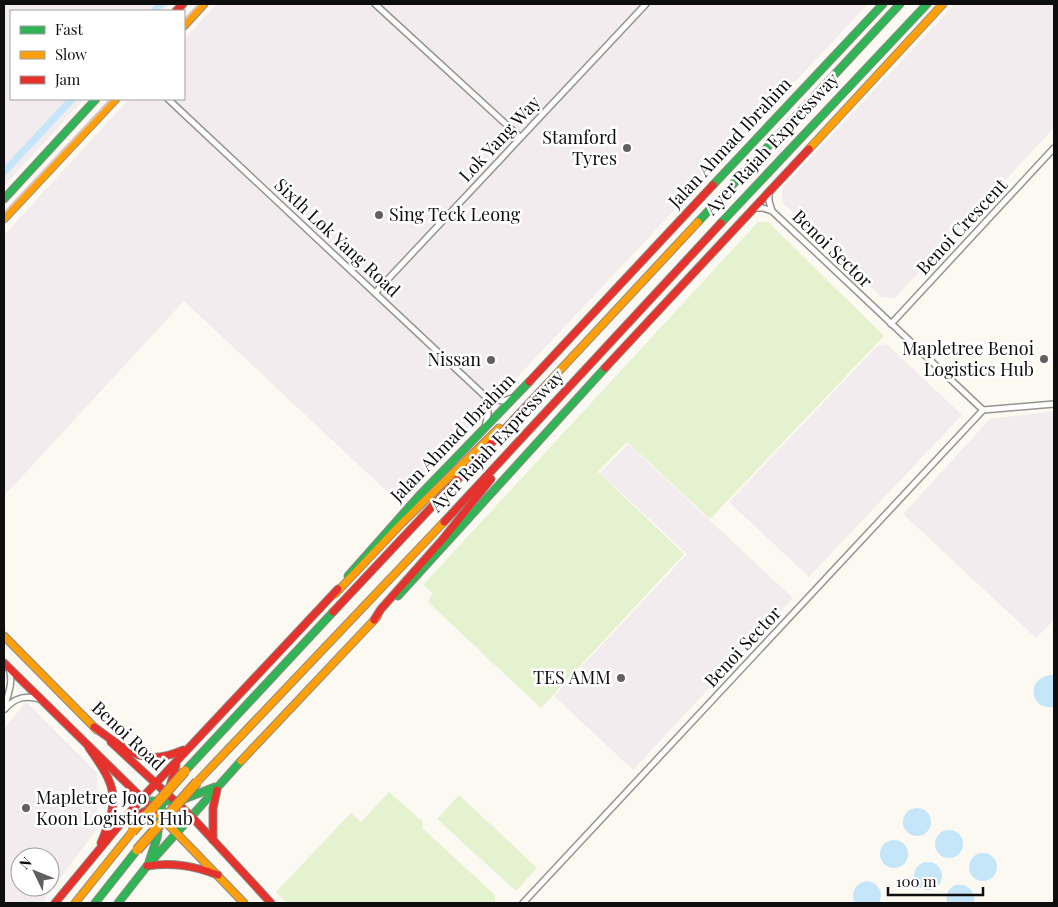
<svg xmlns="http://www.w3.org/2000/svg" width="1058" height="907" font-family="'Playfair Display',serif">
<rect width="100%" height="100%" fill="#fbf9f2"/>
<!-- industrial -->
<g fill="#f3ecef" fill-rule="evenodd">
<path d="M4 4H171L164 11H11V99H84L4 186Z"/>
<path d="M217 4H868L399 503 184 301 4 496V235L129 99H184V39Z"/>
<path d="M955 4H1054V128L895 298 881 297 782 202V188Z"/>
<path d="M887 344 962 415 809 577 729 502 877 346Z"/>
<path d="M1054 411V620L1036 638 903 514 990 419Z"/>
<path d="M628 444 793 598 633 770 554 696 687 554 600 473Z"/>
<path d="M26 702 97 773 98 828 78 854 42 903H4V729ZM20 857H50V887H20Z"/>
</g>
<!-- green -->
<g fill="#e4f2d0">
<path d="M758 222H768L884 336 710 519 627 442 598 472 684 554 541 708 428 602 433 593 423 585Z"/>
<path d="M389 792 423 822 422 828 495 895V903H287L276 892 351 813 361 822Z"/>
<path d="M459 795 537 868 516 891 437 819Z"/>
</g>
<!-- water -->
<g fill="#c5e6f9">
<path d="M1050 675H1054V707C1030 711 1025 679 1050 675Z"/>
<circle cx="917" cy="822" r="14"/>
<circle cx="949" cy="844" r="14"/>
<circle cx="894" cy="854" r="14"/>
<circle cx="983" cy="867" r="14"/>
<circle cx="928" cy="876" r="14"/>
<path d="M867 881C879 883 884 892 879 903H855C850 893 855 883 867 881Z"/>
<path d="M955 885C968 883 976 891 974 903H947C945 895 948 889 955 885Z"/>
</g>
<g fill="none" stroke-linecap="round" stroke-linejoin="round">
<!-- canal -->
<g stroke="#c5e6f9" stroke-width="7">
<path d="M154 11 161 4"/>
<path d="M4 172 72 99"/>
</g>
<!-- street casing -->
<g stroke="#959491" stroke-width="8">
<g id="street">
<path d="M375 4 520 137"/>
<path d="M168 99 487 398 503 401 512 398"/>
<path d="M769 192V201L772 211"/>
<path d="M754 208H763L772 211 983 410"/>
<path d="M375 293 646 4"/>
<path d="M891 324 1054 148"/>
<path d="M485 427 488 414 487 398"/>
<path d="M4 709C7 696 14 683 9 669"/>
<path d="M5 709C15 697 26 695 40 699"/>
<path d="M523 903 983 410 1054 404"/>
</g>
</g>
<!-- fast casing -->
<g stroke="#8b8a87" stroke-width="9">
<g id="fast">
<path d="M713 185 883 4"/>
<path d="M4 199 96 99"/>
<path d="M698 222 900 4"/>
<path d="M721 223 927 4"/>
<path d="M348 576 418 497 529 382"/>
<path d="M398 596 605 368"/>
<path d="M185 771 333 612"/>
<path d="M144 801H179L215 787"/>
<path d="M149 862 157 838 163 797"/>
<path d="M95 903 137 850"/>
<path d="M118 903 147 866 241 761"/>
</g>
</g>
<!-- slow casing -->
<g stroke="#8b8a87" stroke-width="9">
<g id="slow">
<path d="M184 26 204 4"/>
<path d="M809 149 943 4"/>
<path d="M4 219 116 99"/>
<path d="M548 383 698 222"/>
<path d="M335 594 402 523 499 428"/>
<path d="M4 636 97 730"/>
<path d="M241 761 377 617"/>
<path d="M197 782 444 522"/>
<path d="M155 811 244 903"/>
<path d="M75 903 132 832"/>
</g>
</g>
<!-- jam casing -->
<g stroke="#8b8a87" stroke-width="9">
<g id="jam">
<path d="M176 11 183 4"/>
<path d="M605 368 809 149"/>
<path d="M529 382 713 185"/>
<path d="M444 522 721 223"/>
<path d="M333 612 548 383"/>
<path d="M374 620 381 609 443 539 491 479"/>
<path d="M4 663 155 811"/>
<path d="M94 727C126 750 143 768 183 750"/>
<path d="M111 742 191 816 271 903"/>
<path d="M89 748C117 787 120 798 101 843"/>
<path d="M169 790 176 765"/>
<path d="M125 820 151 809"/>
<path d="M213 840V808L217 790"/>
<path d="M147 866C173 862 194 866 218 875"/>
<path d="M55 903 141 799 338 589"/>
</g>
</g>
<!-- street -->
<use href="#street" stroke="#fefefd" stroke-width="5"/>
<!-- fast -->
<use href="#fast" stroke="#30b455" stroke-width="7"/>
<!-- slow -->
<use href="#slow" stroke="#ff9f0a" stroke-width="7"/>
<!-- jam -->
<use href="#jam" stroke="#e5322d" stroke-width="7"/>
<!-- rail -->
<g stroke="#d9c3c3" stroke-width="2">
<path d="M184 20 199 4"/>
<path d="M4 213 111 99"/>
</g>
<!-- slow-bridge casing -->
<g stroke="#82817e" stroke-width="11" stroke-linecap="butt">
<g id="slow-bridge">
<path d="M132 832 185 771"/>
<path d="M137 850 197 782"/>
</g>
</g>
<!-- slow-bridge -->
<use href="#slow-bridge" stroke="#ff9f0a" stroke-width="9"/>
</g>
<!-- markers -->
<g fill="#61605e" stroke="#fff" stroke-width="2">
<circle cx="627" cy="148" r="5"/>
<circle cx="379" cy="215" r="5"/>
<circle cx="1044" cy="359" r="5"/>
<circle cx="491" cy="360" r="5"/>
<circle cx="621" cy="678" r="5"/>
<circle cx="26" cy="808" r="5"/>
</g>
<g text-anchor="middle" stroke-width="5" stroke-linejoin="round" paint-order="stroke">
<!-- poi labels -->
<g font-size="18" fill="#0e0e0e" stroke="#fff" text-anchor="end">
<text x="617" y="144">Stamford<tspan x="617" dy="21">Tyres</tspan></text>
<text x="389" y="221" text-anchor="start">Sing Teck Leong</text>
<text x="1034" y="355">Mapletree Benoi<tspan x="1034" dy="21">Logistics Hub</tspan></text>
<text x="481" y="366">Nissan</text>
<text x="611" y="684">TES AMM</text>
<text x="36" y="804" text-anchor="start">Mapletree Joo<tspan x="36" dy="21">Koon Logistics Hub</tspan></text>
</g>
<!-- street labels -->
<g font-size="18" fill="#0e0e0e" stroke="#fff">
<text transform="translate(500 139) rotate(-47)" y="6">Lok Yang Way</text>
<text transform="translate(730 143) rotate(-47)" y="6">Jalan Ahmad Ibrahim</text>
<text transform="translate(772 144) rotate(-47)" y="6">Ayer Rajah Expressway</text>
<text transform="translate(962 227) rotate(-47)" y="6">Benoi Crescent</text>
<text transform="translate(337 238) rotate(43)" y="6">Sixth Lok Yang Road</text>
<text transform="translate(832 249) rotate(44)" y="6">Benoi Sector</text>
<text transform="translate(453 438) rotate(-46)" y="6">Jalan Ahmad Ibrahim</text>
<text transform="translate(497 441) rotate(-47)" y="6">Ayer Rajah Expressway</text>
<text transform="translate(743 647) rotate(-47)" y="6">Benoi Sector</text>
<text transform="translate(128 736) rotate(43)" y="6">Benoi Road</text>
</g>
</g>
<!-- border -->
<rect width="1058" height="907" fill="none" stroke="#0e0e0e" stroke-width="10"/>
<!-- legend -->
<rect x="10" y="10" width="175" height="90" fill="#ffffff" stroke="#9f9f9f"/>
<rect x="20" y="26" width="25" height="8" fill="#30b455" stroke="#9f9f9f"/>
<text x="55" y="35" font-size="15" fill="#0e0e0e">Fast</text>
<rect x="20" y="51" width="25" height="8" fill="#ff9f0a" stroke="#9f9f9f"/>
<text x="55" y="60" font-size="15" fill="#0e0e0e">Slow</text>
<rect x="20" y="76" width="25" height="8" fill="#e5322d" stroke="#9f9f9f"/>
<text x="55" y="85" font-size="15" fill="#0e0e0e">Jam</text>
<!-- north arrow -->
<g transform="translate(35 872) rotate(313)"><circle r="24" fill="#ffffff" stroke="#9f9f9f"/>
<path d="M0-4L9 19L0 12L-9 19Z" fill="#61605e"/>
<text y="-8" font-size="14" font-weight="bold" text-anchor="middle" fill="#0e0e0e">N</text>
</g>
<!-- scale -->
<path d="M888 887v8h95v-8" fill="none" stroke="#0e0e0e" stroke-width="2.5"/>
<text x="896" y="887" font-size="15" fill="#0e0e0e" stroke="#ffffff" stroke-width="4" paint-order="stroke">100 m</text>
</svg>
